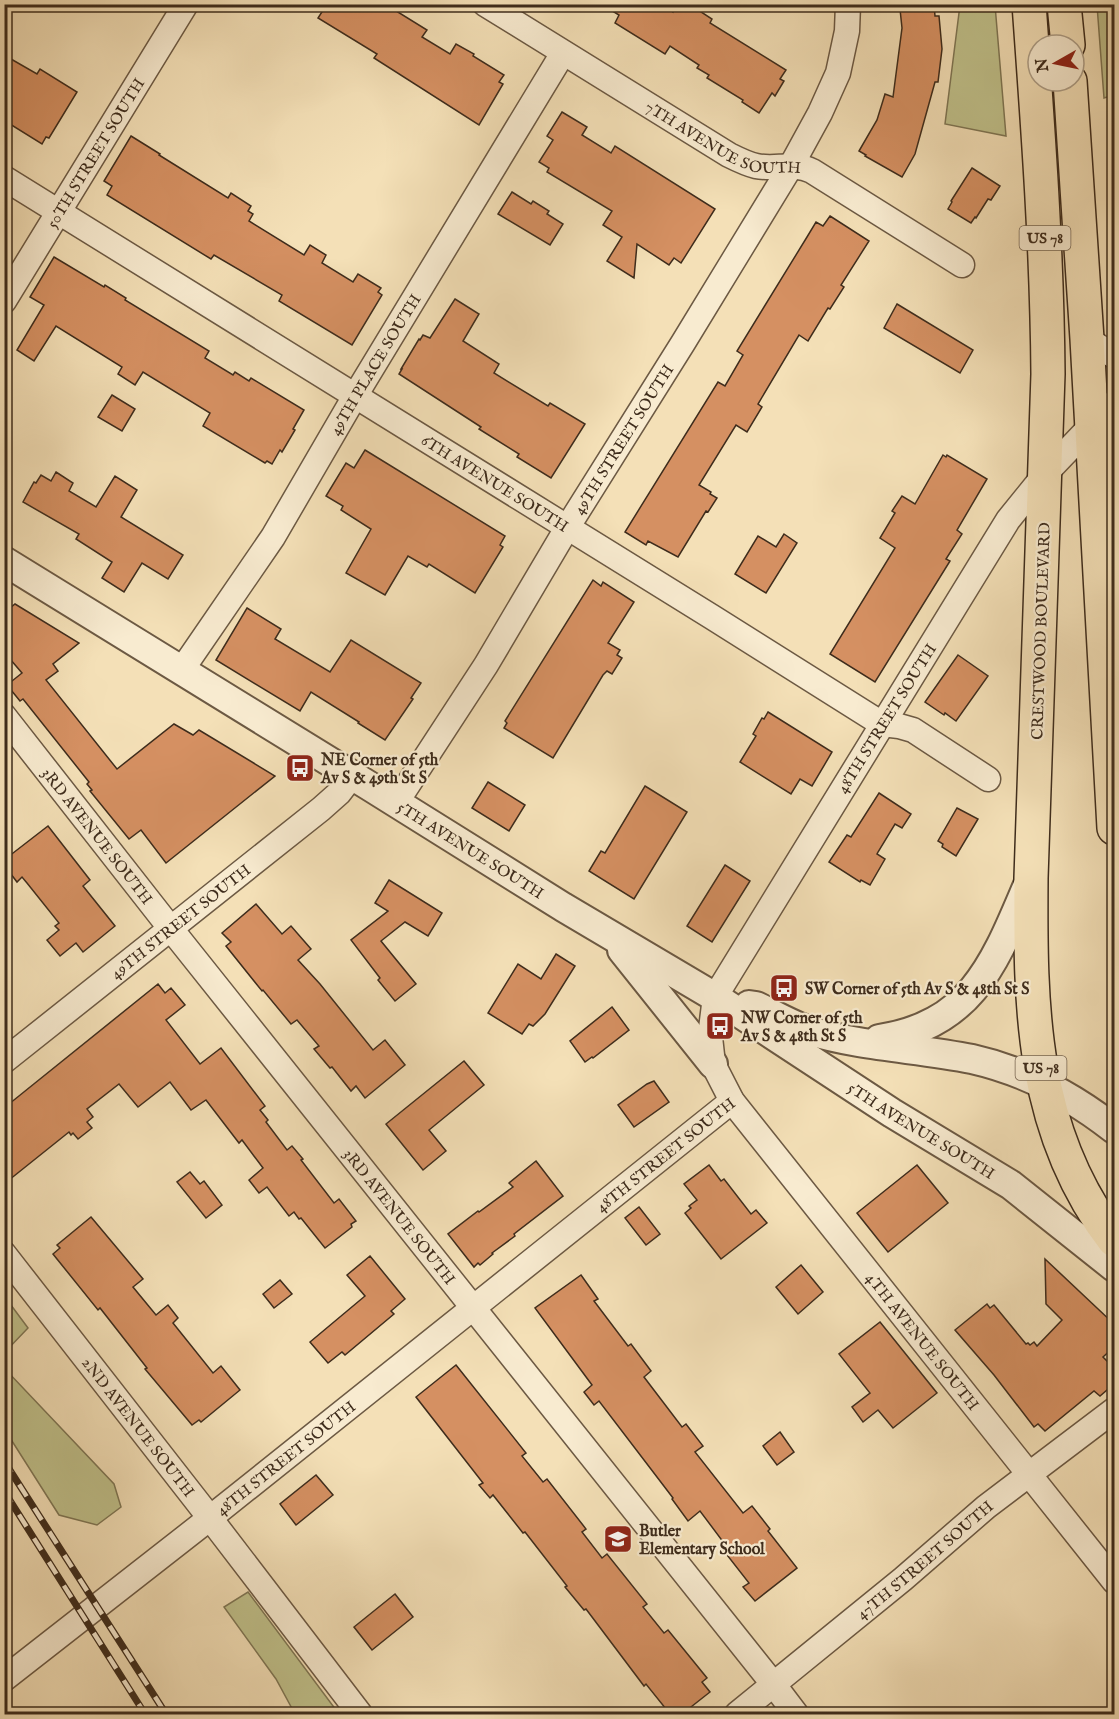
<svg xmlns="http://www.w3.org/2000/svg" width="1119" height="1719" font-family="'IM FELL English',serif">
<rect width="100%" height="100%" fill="#f4e0b7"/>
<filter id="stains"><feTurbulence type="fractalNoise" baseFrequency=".00333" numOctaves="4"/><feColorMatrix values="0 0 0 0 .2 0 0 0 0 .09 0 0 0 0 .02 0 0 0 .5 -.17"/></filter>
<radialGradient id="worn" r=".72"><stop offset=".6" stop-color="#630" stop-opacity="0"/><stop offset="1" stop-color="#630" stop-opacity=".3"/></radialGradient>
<!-- green -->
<g fill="#c0c18b" stroke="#7f7654" stroke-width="1.5">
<path d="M960 5H995L1006 136 945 124Z"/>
<path d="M1097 5H1114V95L1104 98Z"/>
<path d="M5 1297 28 1328 5 1352H4Z"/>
<path d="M4 1363 5 1369 114 1484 121 1507 97 1525 59 1515 5 1430Z"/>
<path d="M248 1592 339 1714H295L276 1679 224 1607Z"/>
</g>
<!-- building -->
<g fill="#d59062" stroke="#3e2c1c" stroke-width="1.5">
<path d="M327 4H385L427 30 422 37 450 54 456 44 474 54 473 56 504 75 499 82 503 84 479 125 374 58 377 54 318 18Z"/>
<path d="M601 4H662L673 12 677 4H689L712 19 710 23 786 70 780 79 784 81 775 96 772 93 759 113 742 102 743 100 707 78 709 75 697 68 699 65 670 46 665 54 615 23 619 15Z"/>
<path d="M903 4H934L935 16H939L942 49 938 82H935L915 154 902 177 865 156 866 155 859 151 877 120 885 94 893 97 902 28 900 9 903 8Z"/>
<path d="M4 55 37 74 40 69 77 92 49 138 46 137 42 144 10 124H4Z"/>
<path d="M562 112 587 127 582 135 611 153 615 146 715 209 681 263 674 258 669 265 637 244 634 278 607 261 622 237 603 225 612 211 547 172 549 168 539 162 553 140 547 136Z"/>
<path d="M131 136 160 154 159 155 228 198 231 193 251 206 248 211 253 214 249 221 304 255 310 245 326 255 322 263 353 282 358 274 381 288 378 292 382 295 352 345 279 301 282 295 214 255 211 259 107 195 112 186 104 181Z"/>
<path d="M972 168 1000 186 991 200 988 199 976 218 975 217 971 223 948 209 952 202 951 201Z"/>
<path d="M512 192 531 204 533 201 549 211 547 214 563 224 550 245 498 214Z"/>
<path d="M830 216 869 241 841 285 844 287 830 309 828 308 808 341 799 335 758 404 762 407 747 432 736 425 699 485 711 492 710 494 717 498 708 512 706 511 678 557 648 541 646 545 625 532 718 382 725 386 743 355 737 351 807 237 816 222 823 226Z"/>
<path d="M54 257 104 287 105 285 126 298 125 300 209 351 205 358 233 375 235 372 249 381 251 378 304 410 293 429 295 430 282 452 280 450 272 464 267 461 265 463 203 426 210 413 143 372 135 385 118 374 122 367 56 326 34 361 17 350 44 305 30 297Z"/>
<path d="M455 299 479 314 463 341 499 364 494 373 548 406 550 403 585 424 551 478 517 457 519 454 479 429 481 427 399 374 402 369H401L419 339 420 340 423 335 430 338Z"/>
<path d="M897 304 973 350 960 373 884 328Z"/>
<path d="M112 395 135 409 122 431 98 417Z"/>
<path d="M365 450 505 536 500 545 503 547 475 593 429 564 427 567 408 556 385 595 346 573 371 529 341 510 343 506 326 496 346 463 354 468Z"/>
<path d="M943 455 946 457 947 455 987 479 957 530 962 534 946 559 950 561 875 682 830 654 895 548 880 538 895 513 892 511 902 496 915 504Z"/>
<path d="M56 472 73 483 69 491 96 507 115 476 137 490 121 517 183 555 168 579 142 563 124 592 102 578 112 562 76 539 79 534 23 502 34 482 36 483 41 475 51 481Z"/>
<path d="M784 534 797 543 766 593 735 574 758 536 776 547Z"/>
<path d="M593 580 601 586 603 582 634 602 608 643 620 650 617 655 622 658 612 674 607 671 603 675 553 758 504 728 507 723 505 721Z"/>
<path d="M15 604 79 643 53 664 58 671 46 680 117 769 174 724 193 735 199 730 275 776 166 863 141 830 129 839 90 791 92 790 87 784 89 782 23 699 20 701 7 685 22 673 4 652V613Z"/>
<path d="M247 608 281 629 275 639 330 672 351 640 421 683 411 698 413 699 385 740 358 723 359 722 311 692 300 711 216 660Z"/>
<path d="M958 655 988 676 956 721 945 713 944 715 925 702Z"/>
<path d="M768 712 832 752 812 786 800 779 791 794 740 762 756 736 753 734 762 718 764 719Z"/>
<path d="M488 782 525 805 509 831 472 808Z"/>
<path d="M645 786 687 812 634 899 589 871 601 851 605 853Z"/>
<path d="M879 793 911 814 902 828 895 824 878 852 877 854 885 859 870 885 861 880 860 882 829 862 847 835 851 837Z"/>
<path d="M957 808 978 819 956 856 942 847 943 844 938 841Z"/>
<path d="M48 826 90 880 83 886 115 926 83 952 76 943 60 956 47 940 59 930 55 926 59 923 27 883 22 877 17 882 4 865V860Z"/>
<path d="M725 865 750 881 712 942 687 926Z"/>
<path d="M389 880 442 913 428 936 405 922 381 941 416 984 395 1001 378 980 380 978 351 940 388 911 375 903Z"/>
<path d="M256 904 282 934 291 926 311 949 298 960 320 984 373 1050 385 1040 405 1065 365 1098 356 1086 351 1091 332 1067 330 1068 314 1049 319 1046 297 1020 291 1024 263 990 262 991 226 946 231 942 222 933Z"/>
<path d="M556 954 575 966 545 1014 533 1026 529 1024 522 1034 488 1013 518 964 541 979Z"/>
<path d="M158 984 165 993 171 988 185 1005 166 1020 200 1064 221 1048 265 1106 260 1110 268 1120 266 1122 287 1150 292 1146 303 1159 301 1160 334 1203 339 1199 356 1221 351 1224 352 1227 325 1248 301 1218 299 1219 294 1212 289 1216 267 1187 259 1193 249 1180 263 1168 242 1140 239 1143 206 1100 191 1110 170 1082 138 1107 119 1084 87 1109 93 1117 87 1122 92 1128 78 1139 73 1133 71 1135 69 1132 4 1184V1108Z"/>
<path d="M612 1007 629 1030 593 1058 592 1057 585 1062 570 1041Z"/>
<path d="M464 1061 484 1085 429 1130 446 1151 423 1170 386 1124Z"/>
<path d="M654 1081 669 1102 634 1127 618 1105 647 1084Z"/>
<path d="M536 1161 563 1196 514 1234 515 1236 492 1253 493 1254 480 1265 478 1263 474 1267 448 1234 478 1211 479 1212 513 1187 509 1183Z"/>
<path d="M709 1165 721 1181 724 1179 751 1214 756 1210 767 1223 721 1259 685 1213 691 1208 689 1206 697 1200 684 1184Z"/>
<path d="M917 1165 948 1203 888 1252 857 1213Z"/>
<path d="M190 1172 200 1184 204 1181 222 1205 206 1218 177 1182Z"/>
<path d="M639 1207 660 1234 646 1245 625 1218Z"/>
<path d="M91 1217 143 1279 133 1287 156 1315 168 1305 178 1318 173 1323 213 1373 221 1366 240 1390 201 1422 199 1420 192 1425 145 1369 147 1368 100 1308 98 1310 53 1254 60 1248 57 1245Z"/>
<path d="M370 1256 405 1299 391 1311 394 1314 345 1355 342 1352 328 1363 310 1342 365 1296 347 1275Z"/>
<path d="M1045 1259 1114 1324V1347L1103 1357 1114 1368V1384L1100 1396 1094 1391 1045 1431 1038 1424 1034 1427 994 1375 955 1330 987 1304 990 1308 994 1305 1026 1344 1028 1343 1030 1345 1034 1342 1037 1346 1062 1320 1046 1304Z"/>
<path d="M801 1265 823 1292 798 1314 776 1287Z"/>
<path d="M581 1275 598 1299 594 1301 628 1346 631 1344 651 1371 644 1377 682 1427 686 1424 703 1446 695 1452 743 1513 752 1506 770 1529 768 1531 797 1568 755 1601 743 1587 749 1583 720 1546 724 1543 700 1511 688 1521 672 1499 673 1498 599 1401 594 1405 584 1392 592 1385 535 1308Z"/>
<path d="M280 1280 292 1294 274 1308 263 1294Z"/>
<path d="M880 1322 937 1393 893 1428 878 1410 863 1422 852 1407 870 1393 839 1354Z"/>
<path d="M456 1365 526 1453 522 1456 543 1482 547 1479 586 1529 582 1532 602 1558 607 1554 647 1604 643 1607 664 1633 668 1630 707 1678 702 1682 710 1692 682 1714H670L646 1684 644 1686 586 1609 584 1610 565 1587 567 1586 525 1532 523 1533 493 1495 490 1498 479 1485 483 1483 416 1397Z"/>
<path d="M780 1432 794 1452 777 1465 763 1446Z"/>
<path d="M316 1475 333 1495 296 1525 280 1504Z"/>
<path d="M395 1594 413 1617 372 1650 354 1627Z"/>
</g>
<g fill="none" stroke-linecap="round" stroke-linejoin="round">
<!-- minor casing -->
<g stroke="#6c5943" stroke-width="27">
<g id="minor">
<path id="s1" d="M485 4 729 155C737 159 747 164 756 166 775 170 794 162 812 171L962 265"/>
<path id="s2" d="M4 178 712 617 882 724 899 726 913 730 988 779"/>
<path id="s3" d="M4 301 186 4"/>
<path d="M1087 339 1114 356"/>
<path id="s4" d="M1114 403 1107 407 1091 426 1046 473 1008 520 715 997 710 1037 713 1064 732 1101 1114 1581"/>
<path id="s5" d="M181 671 273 537 355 396 563 53"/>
<path id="s6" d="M4 716 171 929 774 1685 796 1714"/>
<path id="s7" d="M396 803 486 665 567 528 683 343 791 166 820 113 838 73 847 31 848 4"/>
<path id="s8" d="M4 1061 321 809 339 793 352 776"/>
<path id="s9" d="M4 1254 210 1518 360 1714"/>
<path id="s10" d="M4 1679 210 1518 732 1101"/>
<path id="s11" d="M737 1714 903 1579 986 1507 1114 1410"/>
</g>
</g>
<!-- tertiary casing -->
<g stroke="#6c5943" stroke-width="32">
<g id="tertiary">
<path id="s12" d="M4 561 371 787 563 907 715 997 892 1113 1011 1185 1114 1267"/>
<path d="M622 950 713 1064"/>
<path d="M749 1005 756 1006C773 1014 791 1025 810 1031 863 1047 918 1048 972 1059 1025 1071 1072 1096 1114 1129"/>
<path d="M879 1039C974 1025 996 959 1030 880"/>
</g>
</g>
<!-- primary casing -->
<g stroke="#3e2c1c" stroke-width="36">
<g id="primary">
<path d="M1029 4C1038 128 1047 250 1048 374L1031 878C1030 1009 1031 1132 1114 1240"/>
<path d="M1064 4 1068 45"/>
<path d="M1070 81 1087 339 1114 828"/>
</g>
</g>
<!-- minor -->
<use href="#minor" stroke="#f8ebd0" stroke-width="24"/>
<!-- tertiary -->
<use href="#tertiary" stroke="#f8ebd0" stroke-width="28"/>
<!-- primary -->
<use href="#primary" stroke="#f4e0b7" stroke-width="33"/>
<!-- rail casing -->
<g stroke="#3e2c1c" stroke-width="7">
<g id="rail">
<path d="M4 1461 166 1714"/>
<path d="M4 1491 145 1714"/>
</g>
</g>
<!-- rail -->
<use href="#rail" stroke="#f8ebd0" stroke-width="4.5" stroke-dasharray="14" stroke-linecap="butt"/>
</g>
<!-- icons -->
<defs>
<g id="bus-square" transform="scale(1.5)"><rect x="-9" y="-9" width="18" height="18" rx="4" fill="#8f2418" stroke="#f8ebd0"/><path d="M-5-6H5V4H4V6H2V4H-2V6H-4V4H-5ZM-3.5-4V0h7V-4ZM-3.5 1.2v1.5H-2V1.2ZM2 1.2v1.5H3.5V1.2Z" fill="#fff"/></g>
<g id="school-square" transform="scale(1.5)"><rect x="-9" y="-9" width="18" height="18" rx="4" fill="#8f2418" stroke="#f8ebd0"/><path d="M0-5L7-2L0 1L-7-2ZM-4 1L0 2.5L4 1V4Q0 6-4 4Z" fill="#fff"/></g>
</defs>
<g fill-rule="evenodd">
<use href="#bus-square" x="300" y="768"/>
<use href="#bus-square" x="784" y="988"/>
<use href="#bus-square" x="720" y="1026"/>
<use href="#school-square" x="618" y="1539"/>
</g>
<g text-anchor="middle" stroke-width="4.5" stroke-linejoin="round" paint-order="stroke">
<!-- shield labels -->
<g fill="#f8ebd0" stroke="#766552" stroke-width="1.5">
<rect x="1019.5" y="226" width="51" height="24" rx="4.5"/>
<rect x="1015.5" y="1056" width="51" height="24" rx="4.5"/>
</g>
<g font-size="15" font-weight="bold" fill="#3e2c1c">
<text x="1045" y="243">US 78</text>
<text x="1041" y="1073">US 78</text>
</g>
<!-- street labels -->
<g font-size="16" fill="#3e2c1c" stroke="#f8ebd0">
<text dy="6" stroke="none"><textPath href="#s1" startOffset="276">7TH AVENUE SOUTH</textPath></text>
<text dy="6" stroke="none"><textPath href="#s3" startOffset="174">50TH STREET SOUTH</textPath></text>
<text dy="6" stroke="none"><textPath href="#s5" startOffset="363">49TH PLACE SOUTH</textPath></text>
<text dy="6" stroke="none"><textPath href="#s7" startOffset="429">49TH STREET SOUTH</textPath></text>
<text dy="6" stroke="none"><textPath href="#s2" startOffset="578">6TH AVENUE SOUTH</textPath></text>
<text transform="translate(1040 631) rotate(-88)" y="6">CRESTWOOD BOULEVARD</text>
<text transform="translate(886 718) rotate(-58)" y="6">48TH STREET SOUTH</text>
<text dy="6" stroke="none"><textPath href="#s6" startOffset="152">3RD AVENUE SOUTH</textPath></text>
<text dy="6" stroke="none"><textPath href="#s12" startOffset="549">5TH AVENUE SOUTH</textPath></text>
<text dy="6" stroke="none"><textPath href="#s8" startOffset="225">49TH STREET SOUTH</textPath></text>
<text dy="6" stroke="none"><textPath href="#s12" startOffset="1080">5TH AVENUE SOUTH</textPath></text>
<text dy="6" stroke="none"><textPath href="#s10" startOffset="844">48TH STREET SOUTH</textPath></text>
<text dy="6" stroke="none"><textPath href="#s6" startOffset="638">3RD AVENUE SOUTH</textPath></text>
<text dy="6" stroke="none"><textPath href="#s4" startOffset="1134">4TH AVENUE SOUTH</textPath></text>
<text dy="6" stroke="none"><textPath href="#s9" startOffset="219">2ND AVENUE SOUTH</textPath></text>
<text dy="6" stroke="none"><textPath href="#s10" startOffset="358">48TH STREET SOUTH</textPath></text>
<text dy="6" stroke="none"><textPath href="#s11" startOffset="243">47TH STREET SOUTH</textPath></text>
</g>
<!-- poi labels -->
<g font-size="16" font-weight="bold" fill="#3e2c1c" stroke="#f8ebd0" text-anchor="start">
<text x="321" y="765">NE Corner of 5th<tspan x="321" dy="18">Av S &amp; 49th St S</tspan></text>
<text x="805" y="994">SW Corner of 5th Av S &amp; 48th St S</text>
<text x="741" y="1023">NW Corner of 5th<tspan x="741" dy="18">Av S &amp; 48th St S</tspan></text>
<text x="639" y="1536">Butler<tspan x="639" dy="18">Elementary School</tspan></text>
</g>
</g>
<!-- margin -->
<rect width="1119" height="1719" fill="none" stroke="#f4e0b7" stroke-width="24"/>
<rect x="6" y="6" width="1107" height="1707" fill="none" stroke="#3e2c1c" stroke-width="3"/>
<rect x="12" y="12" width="1095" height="1695" fill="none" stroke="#3e2c1c" stroke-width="1.5"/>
<!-- north arrow -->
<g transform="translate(1056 63) rotate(261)"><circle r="28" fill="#f8ebd0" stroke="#ae9f88" stroke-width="1.5"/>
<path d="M0-4.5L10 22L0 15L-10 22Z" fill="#8f2418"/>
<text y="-9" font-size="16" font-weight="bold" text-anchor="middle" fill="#3e2c1c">N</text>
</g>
<rect width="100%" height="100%" filter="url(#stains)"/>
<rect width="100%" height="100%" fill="url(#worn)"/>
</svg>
